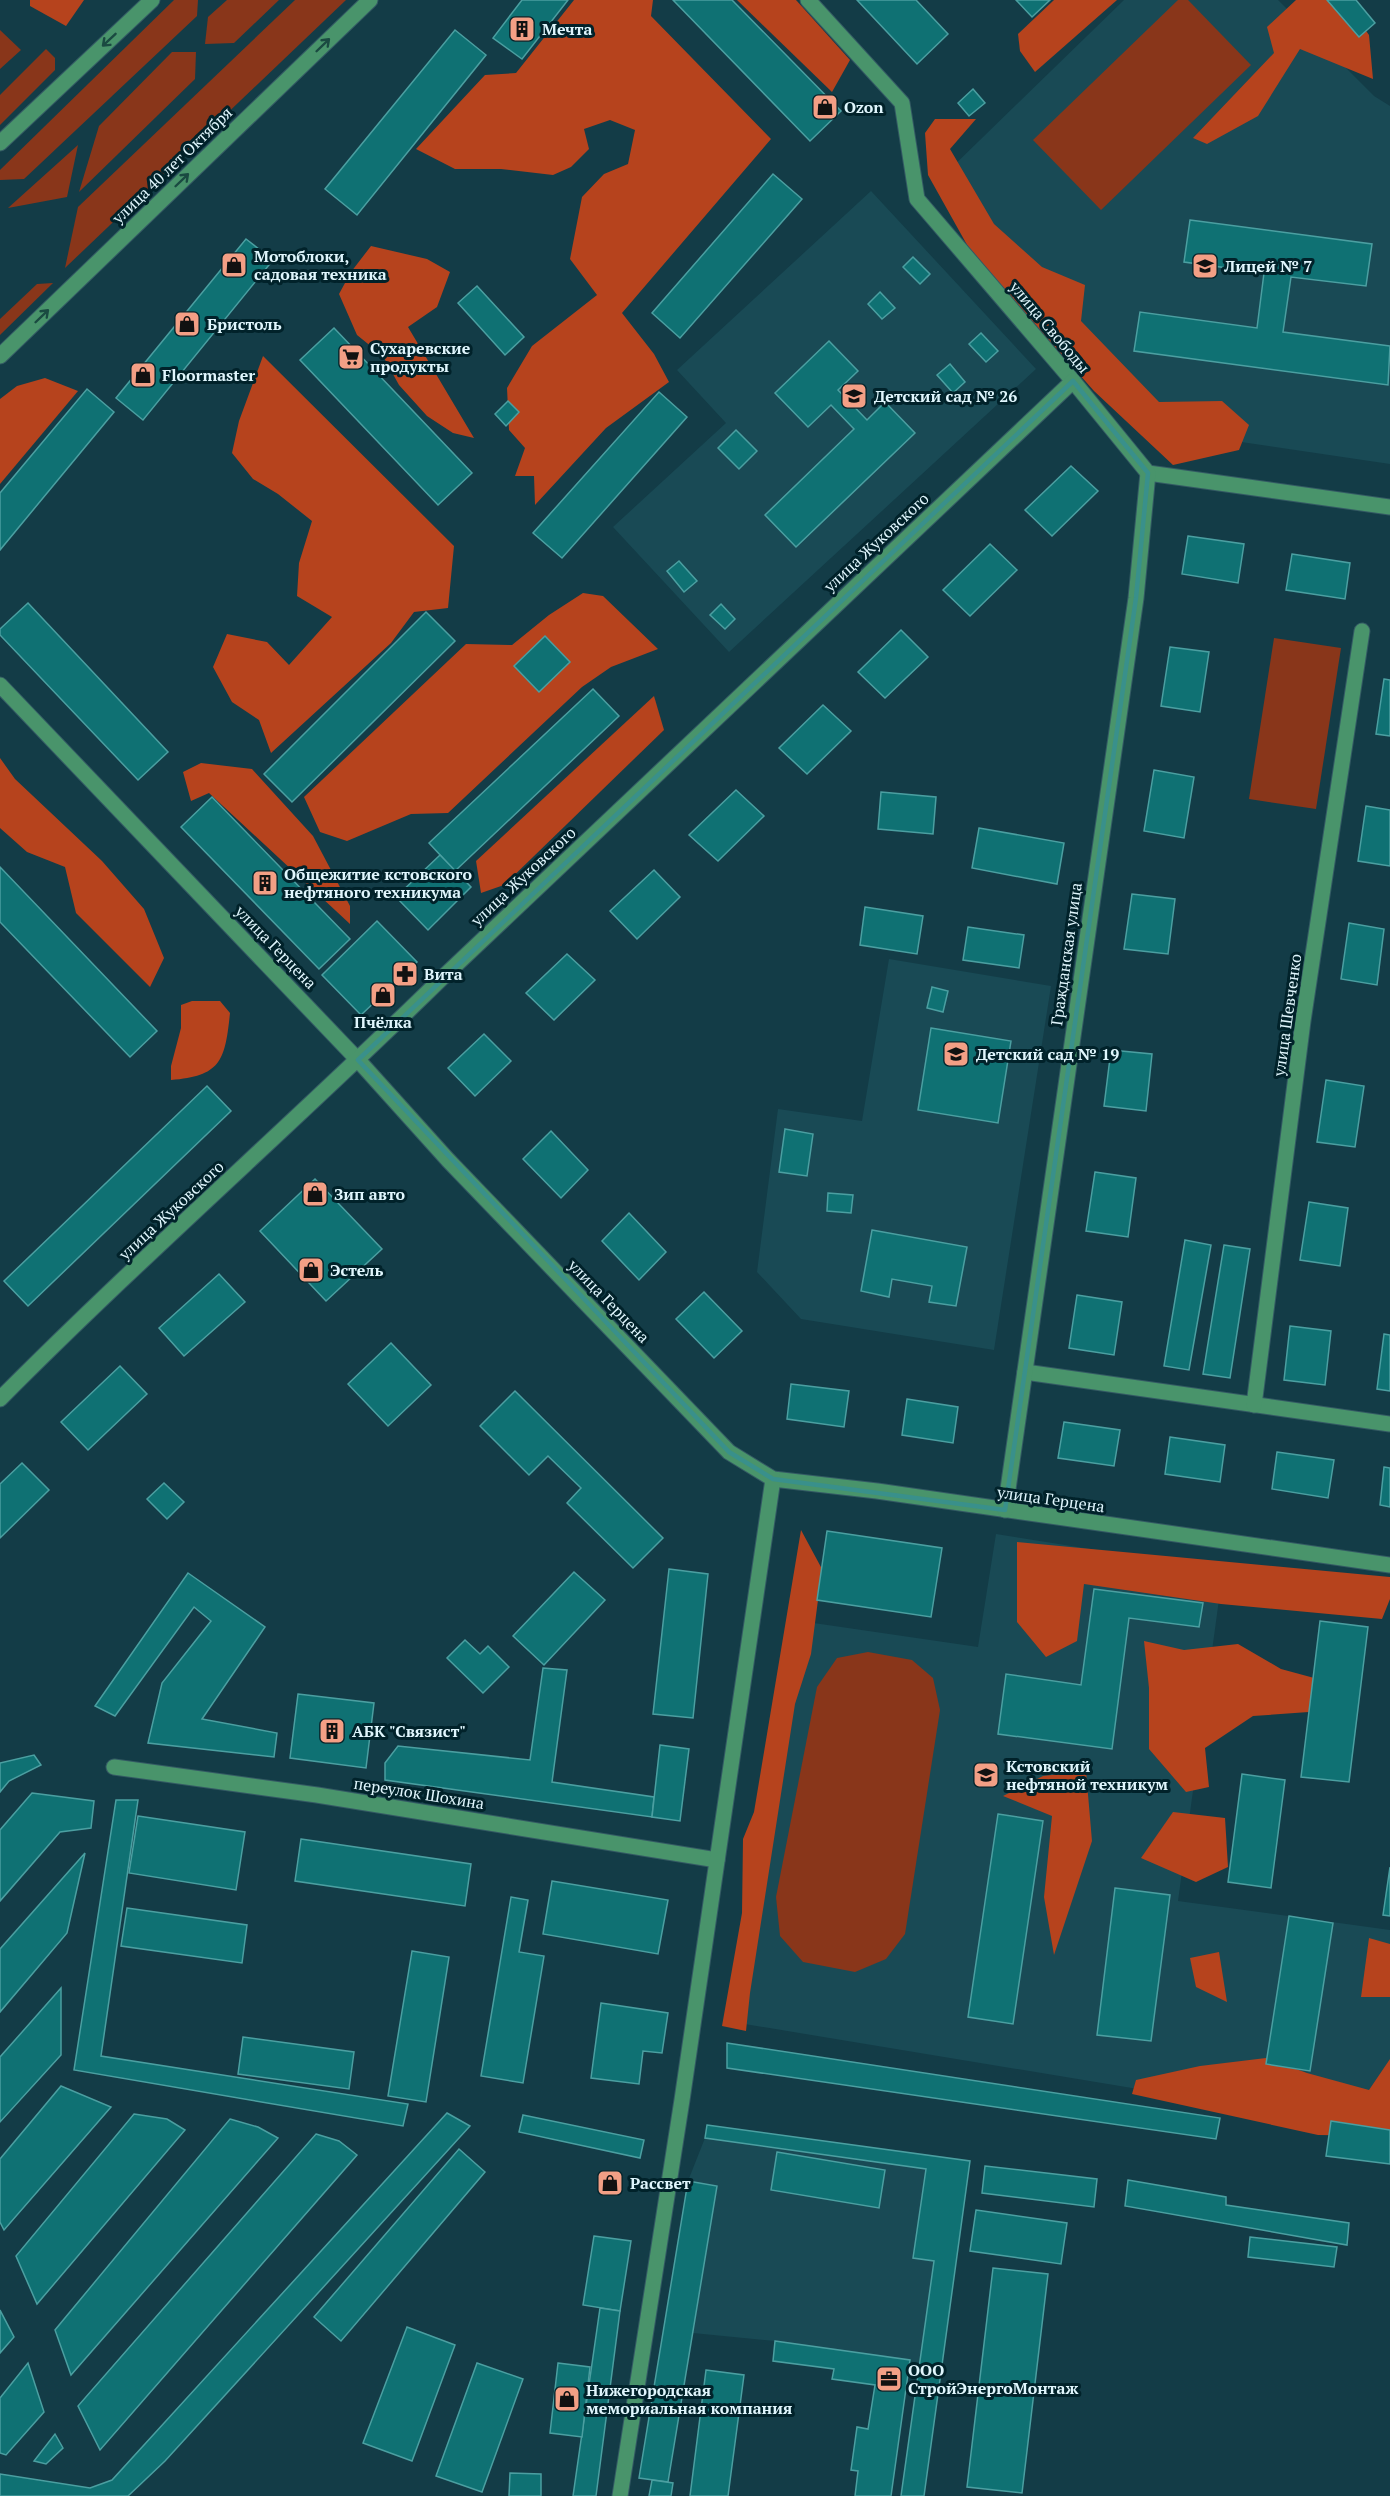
<svg xmlns="http://www.w3.org/2000/svg" width="1390" height="2496" font-family="'PT Serif',serif">
<rect width="100%" height="100%" fill="#133c47"/>
<!-- built -->
<g fill="#194a55">
<path d="M1124 0H1278L1374 96 1390 106V464L1166 431 942 177Z"/>
<path d="M871 191 1036 369 729 652 613 527 726 423 677 370Z"/>
<path d="M889 959 1051 986 994 1350 801 1319 757 1272 778 1109 862 1121Z"/>
<path d="M996 1534 1223 1570 1178 1901 1390 1930V2128L1331 2121 739 2023 800 1621 978 1647Z"/>
<path d="M705 2138 926 2169 913 2258 934 2261 920 2363 775 2341 693 2333 717 2186 688 2181Z"/>
</g>
<!-- green -->
<g fill="#89361a">
<path d="M174 0H198L197 16 24 179 0 180V170Z"/>
<path d="M227 0H279L234 43 205 44 208 17Z"/>
<path d="M295 0H346L65 268 78 207Z"/>
<path d="M1178 0H1188L1251 65 1101 210 1033 140Z"/>
<path d="M0 30 21 50 0 69Z"/>
<path d="M46 49 55 58V70L0 125V95Z"/>
<path d="M172 52H196L195 79 79 192 99 126Z"/>
<path d="M78 145 67 197 8 208Z"/>
<path d="M53 283 0 335V319L37 284Z"/>
<path d="M1274 638 1341 648 1316 809 1249 799Z"/>
<path d="M868 1652 912 1660 933 1678 940 1710 905 1934 886 1959 855 1972 803 1962 780 1936 776 1897 817 1687 837 1658Z"/>
</g>
<!-- forest -->
<g fill="#b6431d">
<path d="M30 0H84L66 26 30 6Z"/>
<path d="M574 0H653L651 16 771 139 622 313 654 354 669 382 606 428 535 505 534 476H515L525 448 509 430 507 388 532 346 597 295 570 259 582 197 604 174 628 164 635 130 610 120 584 129 589 149 571 167 553 175 501 169H455L416 149 485 75 516 73Z"/>
<path d="M737 0H796L850 60 832 92Z"/>
<path d="M1054 0H1117L1035 72 1020 51 1018 34Z"/>
<path d="M1296 0H1344L1369 35 1373 79 1300 49 1258 116 1207 144 1193 138 1274 53 1267 27Z"/>
<path d="M935 119H976L950 149 994 224 1042 267 1085 285 1081 321 1159 402 1222 401 1249 425 1239 450 1173 465 1094 391 971 252 928 175 925 133Z"/>
<path d="M371 246 427 259 450 272 437 307 408 327 474 438 453 433 427 416 399 385 383 356 357 335 339 294 351 272Z"/>
<path d="M263 356 454 546 448 608 414 612 391 643 271 753 259 720 232 702 213 667 227 634 267 642 289 665 332 617 297 596 299 563 312 521 278 494 253 479 232 453 239 421Z"/>
<path d="M45 378 78 391 0 484V399L17 386Z"/>
<path d="M583 593 603 596 658 649 611 667 582 687 448 813 411 814 347 841 320 832 304 797 466 644 512 645 549 615Z"/>
<path d="M654 696 664 730 504 885 481 893 476 861Z"/>
<path d="M0 758 15 779 102 861 144 909 164 958 150 987 76 913 65 867 27 852 0 828Z"/>
<path d="M201 763 252 769 313 836 350 906V924L209 793 191 801 183 772Z"/>
<path d="M192 1001H220L230 1013C225 1061 221 1076 171 1080V1066L181 1028V1005Z"/>
<path d="M801 1530 822 1569 811 1654 795 1704 750 1993 746 2031 722 2026 742 1913 743 1839 754 1812Z"/>
<path d="M1017 1542 1390 1577V1599L1382 1619 1221 1604 1084 1584 1077 1641 1046 1657 1017 1622Z"/>
<path d="M1144 1641 1184 1650 1238 1644 1281 1669 1351 1688V1709L1253 1716 1205 1748 1209 1787 1186 1792 1149 1749V1688Z"/>
<path d="M1086 1771 1092 1841 1054 1955 1044 1897 1052 1816 1003 1796 1043 1776Z"/>
<path d="M1173 1812 1225 1818 1228 1867 1196 1882 1141 1858Z"/>
<path d="M1369 1938 1390 1944V1997H1361Z"/>
<path d="M1219 1952 1227 2002 1196 1987 1190 1958Z"/>
<path d="M1266 2058 1307 2073 1369 2090 1390 2059V2136L1318 2135 1132 2094 1136 2080 1200 2066Z"/>
</g>
<!-- building -->
<g fill="#0f7173" stroke="#4b9fa1" stroke-width="1.5">
<path d="M522 0H568L522 59 493 38Z"/>
<path d="M673 0H732L841 111 810 141Z"/>
<path d="M857 0H916L948 34 917 64Z"/>
<path d="M1016 0H1050L1032 17Z"/>
<path d="M1327 0H1356L1375 23 1359 37Z"/>
<path d="M455 30 486 55 357 215 325 189Z"/>
<path d="M973 89 985 103 969 116 958 103Z"/>
<path d="M773 174 802 199 680 338 652 313Z"/>
<path d="M1190 220 1372 244 1366 286 1291 277 1283 332 1390 346 1388 385 1134 351 1140 312 1257 328 1264 273 1184 262Z"/>
<path d="M246 239 273 260 143 420 116 398Z"/>
<path d="M913 257 930 274 920 284 903 267Z"/>
<path d="M477 286 524 337 505 355 458 303Z"/>
<path d="M880 292 895 308 882 319 868 304Z"/>
<path d="M334 328 472 473 438 505 300 360Z"/>
<path d="M981 333 998 351 986 362 969 344Z"/>
<path d="M829 341 858 371 838 390 867 420 885 402 915 433 796 547 765 515 854 429 831 405 808 427 775 393Z"/>
<path d="M950 364 965 382 953 393 937 375Z"/>
<path d="M87 389 114 412 0 550V493Z"/>
<path d="M659 392 687 417 562 558 533 533Z"/>
<path d="M508 401 519 412 506 426 495 414Z"/>
<path d="M736 430 757 451 739 469 718 448Z"/>
<path d="M1071 466 1098 491 1052 536 1025 510Z"/>
<path d="M1188 536 1244 544 1238 583 1182 574Z"/>
<path d="M990 544 1017 570 970 616 943 590Z"/>
<path d="M1292 554 1350 563 1345 599 1286 590Z"/>
<path d="M679 561 697 581 684 592 667 571Z"/>
<path d="M28 603 168 752 138 780 0 635V629Z"/>
<path d="M721 604 735 619 725 629 710 615Z"/>
<path d="M426 612 455 641 292 802 264 774Z"/>
<path d="M901 630 928 657 885 698 858 672Z"/>
<path d="M545 636 570 662 539 692 514 666Z"/>
<path d="M1170 647 1209 652 1200 712 1161 706Z"/>
<path d="M1384 679 1390 680V736L1376 734Z"/>
<path d="M593 689 619 716 455 871 429 843Z"/>
<path d="M823 705 851 731 807 774 779 748Z"/>
<path d="M1154 770 1194 777 1184 838 1144 831Z"/>
<path d="M736 790 764 816 718 861 689 835Z"/>
<path d="M881 792 936 797 933 834 878 829Z"/>
<path d="M212 797 350 939 319 969 181 827Z"/>
<path d="M1366 806 1390 810V866L1358 861Z"/>
<path d="M979 828 1064 843 1057 884 972 868Z"/>
<path d="M440 855 471 887 428 930 396 897Z"/>
<path d="M0 867 157 1031 130 1057 0 922Z"/>
<path d="M654 870 680 897 637 939 610 911Z"/>
<path d="M1132 894 1175 899 1168 954 1124 949Z"/>
<path d="M865 907 923 916 917 954 860 945Z"/>
<path d="M377 921 417 962 361 1015 322 975Z"/>
<path d="M1349 923 1384 929 1377 985 1341 979Z"/>
<path d="M968 927 1024 935 1019 968 963 960Z"/>
<path d="M567 954 595 980 554 1020 526 993Z"/>
<path d="M932 987 948 991 943 1012 927 1008Z"/>
<path d="M931 1028 1011 1041 998 1123 918 1110Z"/>
<path d="M484 1034 511 1061 475 1096 448 1068Z"/>
<path d="M1111 1050 1152 1054 1146 1111 1104 1106Z"/>
<path d="M1326 1080 1364 1086 1355 1147 1317 1142Z"/>
<path d="M207 1086 231 1111 28 1306 4 1281Z"/>
<path d="M785 1129 813 1134 807 1176 779 1172Z"/>
<path d="M551 1131 588 1170 561 1198 523 1159Z"/>
<path d="M1095 1172 1136 1178 1128 1237 1086 1231Z"/>
<path d="M315 1179 382 1249 326 1301 260 1231Z"/>
<path d="M828 1193 853 1195 851 1213 827 1211Z"/>
<path d="M1309 1202 1348 1208 1340 1266 1300 1260Z"/>
<path d="M629 1213 666 1252 639 1280 602 1241Z"/>
<path d="M872 1230 967 1247 956 1306 929 1302 932 1286 892 1279 889 1297 861 1291Z"/>
<path d="M1185 1240 1211 1245 1189 1370 1164 1366Z"/>
<path d="M1224 1245 1250 1249 1230 1378 1203 1374Z"/>
<path d="M219 1274 245 1302 184 1356 159 1328Z"/>
<path d="M704 1292 742 1331 714 1358 676 1319Z"/>
<path d="M1077 1295 1122 1302 1114 1355 1069 1348Z"/>
<path d="M1290 1326 1331 1331 1325 1385 1284 1380Z"/>
<path d="M1384 1334 1390 1335V1391L1377 1389Z"/>
<path d="M391 1343 431 1385 388 1426 348 1384Z"/>
<path d="M120 1366 147 1394 88 1450 61 1422Z"/>
<path d="M791 1384 849 1391 844 1427 787 1419Z"/>
<path d="M515 1391 663 1538 633 1568 567 1503 581 1488 548 1456 529 1475 480 1426Z"/>
<path d="M907 1399 958 1407 953 1443 902 1435Z"/>
<path d="M1064 1422 1120 1430 1114 1466 1058 1458Z"/>
<path d="M1170 1437 1225 1445 1220 1482 1165 1474Z"/>
<path d="M1277 1452 1334 1460 1328 1498 1272 1489Z"/>
<path d="M22 1463 49 1490 0 1538V1484Z"/>
<path d="M1384 1467 1390 1468V1507L1380 1505Z"/>
<path d="M164 1483 184 1502 167 1519 147 1499Z"/>
<path d="M827 1531 942 1548 931 1617 817 1600Z"/>
<path d="M669 1569 708 1574 693 1718 653 1714Z"/>
<path d="M574 1572 605 1600 544 1665 513 1636Z"/>
<path d="M188 1573 265 1627 202 1719 277 1733 274 1757 148 1743 162 1683 211 1621 194 1607 115 1716 95 1706Z"/>
<path d="M1094 1589 1203 1603 1199 1627 1129 1618 1112 1749 998 1734 1006 1674 1081 1685Z"/>
<path d="M1320 1621 1368 1627 1349 1782 1301 1777Z"/>
<path d="M465 1640 480 1654 488 1646 509 1667 483 1693 447 1658Z"/>
<path d="M543 1668 567 1670 552 1782 654 1797 652 1817 385 1780V1763L398 1746 530 1760Z"/>
<path d="M298 1694 374 1703 366 1768 290 1758Z"/>
<path d="M660 1745 689 1749 680 1821 652 1817Z"/>
<path d="M34 1755 41 1765 9 1781 0 1792V1763Z"/>
<path d="M1242 1774 1285 1780 1271 1888 1228 1882Z"/>
<path d="M32 1793 94 1801 91 1828 60 1832 0 1901V1830Z"/>
<path d="M116 1800H138L101 2056 408 2104 403 2126 74 2070Z"/>
<path d="M998 1814 1043 1821 1013 2024 968 2017Z"/>
<path d="M138 1816 245 1832 236 1890 129 1873Z"/>
<path d="M301 1839 471 1864 465 1906 295 1881Z"/>
<path d="M85 1853 67 1933 0 2012V1949Z"/>
<path d="M1390 1867V1916L1383 1915Z"/>
<path d="M552 1881 668 1900 658 1954 543 1934Z"/>
<path d="M1115 1888 1170 1895 1151 2041 1097 2035Z"/>
<path d="M511 1897 528 1900 519 1952 544 1956 523 2083 481 2076Z"/>
<path d="M127 1908 247 1925 242 1963 121 1946Z"/>
<path d="M1289 1916 1333 1923 1310 2071 1266 2064Z"/>
<path d="M412 1951 449 1957 426 2102 388 2096Z"/>
<path d="M61 1988V2055L0 2122V2057Z"/>
<path d="M601 2003 668 2013 662 2053 643 2051 639 2084 591 2078Z"/>
<path d="M243 2037 354 2052 349 2089 238 2074Z"/>
<path d="M727 2043 1220 2118 1216 2139 727 2068Z"/>
<path d="M61 2086 111 2107 4 2230 0 2222V2159Z"/>
<path d="M447 2113 470 2126 165 2461 128 2496H0V2474L90 2488 112 2480Z"/>
<path d="M134 2114 167 2119 185 2130 37 2304 16 2256Z"/>
<path d="M523 2115 644 2140 640 2158 519 2132Z"/>
<path d="M230 2119 258 2127 278 2138 71 2375 55 2330Z"/>
<path d="M1331 2121 1390 2130V2164L1326 2156Z"/>
<path d="M707 2125 970 2161 924 2496H901L934 2261 913 2258 926 2169 705 2138Z"/>
<path d="M316 2134 339 2141 357 2155 100 2450 78 2406Z"/>
<path d="M459 2149 485 2172 341 2341 314 2317Z"/>
<path d="M777 2152 885 2170 879 2208 771 2190Z"/>
<path d="M985 2166 1097 2179 1094 2207 982 2193Z"/>
<path d="M1128 2180 1226 2197V2205L1349 2223 1347 2245 1125 2206Z"/>
<path d="M688 2181 717 2186 668 2482 639 2478Z"/>
<path d="M976 2210 1067 2223 1061 2264 970 2251Z"/>
<path d="M594 2236 631 2241 620 2311 583 2305Z"/>
<path d="M1250 2237 1337 2247 1334 2267 1248 2257Z"/>
<path d="M993 2268 1048 2274 1022 2493 967 2487Z"/>
<path d="M600 2308 620 2311 596 2496H573Z"/>
<path d="M0 2310 14 2337 0 2353Z"/>
<path d="M407 2327 455 2345 412 2461 363 2443Z"/>
<path d="M775 2341 910 2360 891 2496H855L858 2471 851 2470 857 2427 868 2429 875 2385 832 2379 834 2369 773 2361Z"/>
<path d="M28 2363 44 2412 6 2455 0 2453V2398Z"/>
<path d="M477 2363 523 2379 482 2492 436 2476Z"/>
<path d="M558 2363 590 2367 582 2437 550 2433Z"/>
<path d="M706 2370 744 2375 728 2496H690Z"/>
<path d="M55 2434 63 2448 46 2464 34 2461Z"/>
<path d="M510 2473 541 2474V2496H509Z"/>
<path d="M652 2480 673 2483 671 2496H649Z"/>
</g>
<g fill="none" stroke-linecap="round" stroke-linejoin="round">
<!-- minor casing -->
<g stroke="#345a64" stroke-width="17">
<g id="minor">
<path d="M808 0 902 103 917 199 1073 381 1148 473 1390 507"/>
<path d="M0 143 152 0"/>
<path d="M0 356 370 0"/>
<path d="M0 685 358 1060 448 1160 729 1452 773 1479 877 1491 1390 1565"/>
<path d="M1025 1372 1390 1424"/>
<path d="M0 1399C143 1255 296 1121 441 979L1073 381"/>
<path d="M1254 1405 1303 1021 1362 631"/>
<path d="M1005 1510 1136 598 1148 473"/>
<path d="M114 1767 317 1795 717 1860"/>
<path d="M620 2496 682 2100 773 1479"/>
</g>
</g>
<!-- minor -->
<use href="#minor" stroke="#49946b" stroke-width="15"/>
</g>
<!-- one-way arrows -->
<defs><path id="oneway-shaft" d="M-6 0H5M1.5-3L5.5 0L1.5 3" fill="none" stroke-width="1.6" stroke-linecap="round" stroke-linejoin="round" transform="scale(1.5)"/></defs>
<g stroke="#1a4a41">
<use href="#oneway-shaft" transform="translate(109 40) rotate(137)"/>
<use href="#oneway-shaft" transform="translate(323 45) rotate(-44)"/>
<use href="#oneway-shaft" transform="translate(182 180) rotate(-44)"/>
<use href="#oneway-shaft" transform="translate(42 316) rotate(-44)"/>
</g>
<!-- marked area -->
<path fill="none" stroke="#39908b" stroke-width="4.5" stroke-linejoin="round" d="M1073 381 1148 473 1136 598 1005 1510 773 1479 729 1452 358 1060Z"/>
<!-- icons -->
<defs>
<g id="building-square" transform="scale(1.35)"><rect x="-9" y="-9" width="18" height="18" rx="4" fill="#f39f85" stroke="#01222a"/><path d="M-4-6H4V6H1V3H-1V6H-4ZM-2.5-4.3h1.7v1.8h-1.7ZM.8-4.3h1.7v1.8H.8ZM-2.5-1h1.7V.8h-1.7ZM.8-1h1.7V.8H.8Z" fill="#111"/></g>
<g id="shop-square" transform="scale(1.35)"><rect x="-9" y="-9" width="18" height="18" rx="4" fill="#f39f85" stroke="#01222a"/><path d="M-5-2.5h2.3a2.7 3.5 0 0 1 5.4 0H5L5.5 6h-11ZM-1.5-2.5h3a1.5 2.3 0 0 0-3 0Z" fill="#111"/></g>
<g id="school-square" transform="scale(1.35)"><rect x="-9" y="-9" width="18" height="18" rx="4" fill="#f39f85" stroke="#01222a"/><path d="M0-5L7-2L0 1L-7-2ZM-4 1L0 2.5L4 1V4Q0 6-4 4Z" fill="#111"/></g>
<g id="supermarket-square" transform="scale(1.35)"><rect x="-9" y="-9" width="18" height="18" rx="4" fill="#f39f85" stroke="#01222a"/><path d="M-6-5.5h2.5l.6 2H6L4.5 2H-2.5L-4.4-4H-6ZM-1.5 3.2a1.3 1.3 0 1 0 .1 0ZM3 3.2a1.3 1.3 0 1 0 .1 0Z" fill="#111"/></g>
<g id="pharmacy-square" transform="scale(1.35)"><rect x="-9" y="-9" width="18" height="18" rx="4" fill="#f39f85" stroke="#01222a"/><path d="M-2-6h4v4h4v4h-4v4h-4v-4h-4v-4h4Z" fill="#111"/></g>
<g id="university-square" transform="scale(1.35)"><rect x="-9" y="-9" width="18" height="18" rx="4" fill="#f39f85" stroke="#01222a"/><path d="M0-5L7-2L0 1L-7-2ZM-4 1L0 2.5L4 1V4Q0 6-4 4Z" fill="#111"/></g>
<g id="office-square" transform="scale(1.35)"><rect x="-9" y="-9" width="18" height="18" rx="4" fill="#f39f85" stroke="#01222a"/><path d="M-6-3h4V-5.5h4V-3h4V5H-6ZM-1-4.5V-3h2v-1.5ZM-6 0V1H6V0Z" fill="#111"/></g>
</defs>
<g fill-rule="evenodd">
<use href="#building-square" x="522" y="29"/>
<use href="#shop-square" x="825" y="107"/>
<use href="#shop-square" x="234" y="265"/>
<use href="#school-square" x="1205" y="266"/>
<use href="#shop-square" x="187" y="324"/>
<use href="#supermarket-square" x="351" y="357"/>
<use href="#shop-square" x="143" y="375"/>
<use href="#school-square" x="854" y="396"/>
<use href="#building-square" x="265" y="883"/>
<use href="#pharmacy-square" x="405" y="974"/>
<use href="#shop-square" x="383" y="995"/>
<use href="#school-square" x="956" y="1054"/>
<use href="#shop-square" x="315" y="1194"/>
<use href="#shop-square" x="311" y="1270"/>
<use href="#building-square" x="332" y="1731"/>
<use href="#university-square" x="986" y="1775"/>
<use href="#shop-square" x="610" y="2183"/>
<use href="#office-square" x="889" y="2379"/>
<use href="#shop-square" x="567" y="2399"/>
</g>
<g text-anchor="middle" stroke-width="6" stroke-linejoin="round" paint-order="stroke">
<!-- poi labels -->
<g font-size="16" font-weight="bold" fill="#e0f6fd" stroke="#01222a" text-anchor="start">
<text x="542" y="35">Мечта</text>
<text x="844" y="113">Ozon</text>
<text x="254" y="262">Мотоблоки,<tspan x="254" dy="18">садовая техника</tspan></text>
<text x="1224" y="272">Лицей № 7</text>
<text x="207" y="330">Бристоль</text>
<text x="370" y="354">Сухаревские<tspan x="370" dy="18">продукты</tspan></text>
<text x="162" y="381">Floormaster</text>
<text x="874" y="402">Детский сад № 26</text>
<text x="284" y="880">Общежитие кстовского<tspan x="284" dy="18">нефтяного техникума</tspan></text>
<text x="424" y="980">Вита</text>
<text x="383" y="1028" text-anchor="middle">Пчёлка</text>
<text x="976" y="1060">Детский сад № 19</text>
<text x="334" y="1200">Зип авто</text>
<text x="330" y="1276">Эстель</text>
<text x="352" y="1737">АБК "Связист"</text>
<text x="1006" y="1772">Кстовский<tspan x="1006" dy="18">нефтяной техникум</tspan></text>
<text x="630" y="2189">Рассвет</text>
<text x="908" y="2376">ООО<tspan x="908" dy="18">СтройЭнергоМонтаж</tspan></text>
<text x="586" y="2396">Нижегородская<tspan x="586" dy="18">мемориальная компания</tspan></text>
</g>
<!-- street labels -->
<g font-size="16" fill="#e0f6fd" stroke="#01222a">
<text transform="translate(172 165) rotate(-44)" y="6">улица 40 лет Октября</text>
<text transform="translate(1050 327) rotate(50)" y="6">улица Свободы</text>
<text transform="translate(876 542) rotate(-43)" y="6">улица Жуковского</text>
<text transform="translate(523 876) rotate(-43)" y="6">улица Жуковского</text>
<text transform="translate(276 947) rotate(46)" y="6">улица Герцена</text>
<text transform="translate(1066 954) rotate(-82)" y="6">Гражданская улица</text>
<text transform="translate(1287 1015) rotate(-82)" y="6">улица Шевченко</text>
<text transform="translate(171 1210) rotate(-43)" y="6">улица Жуковского</text>
<text transform="translate(609 1301) rotate(46)" y="6">улица Герцена</text>
<text transform="translate(1051 1499) rotate(8)" y="6">улица Герцена</text>
<text transform="translate(419 1793) rotate(9)" y="6">переулок Шохина</text>
</g>
</g>
</svg>
